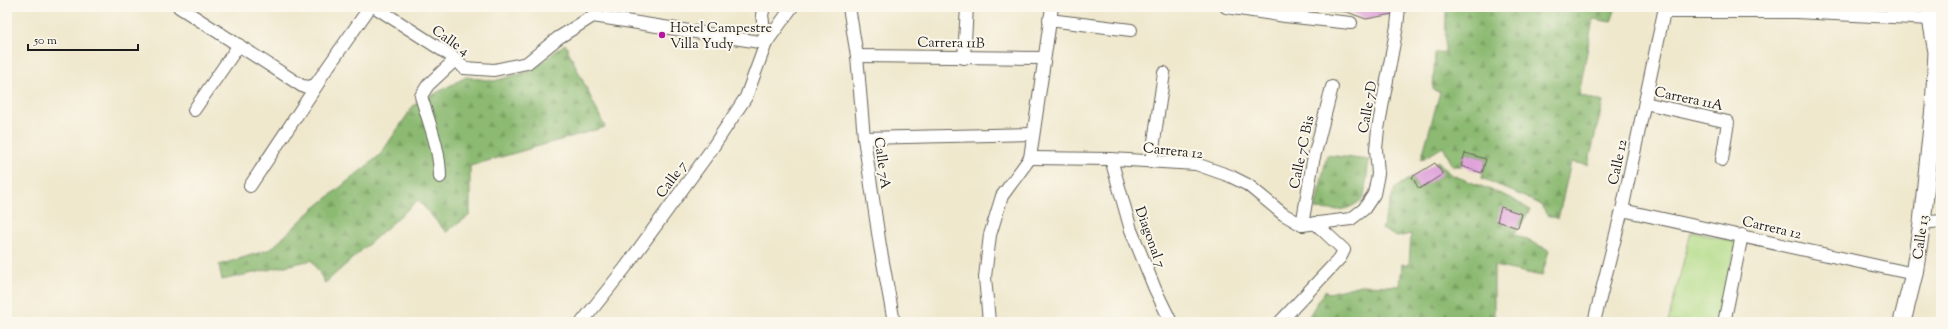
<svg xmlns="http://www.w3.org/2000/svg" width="1948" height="329" font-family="'Sorts Mill Goudy',serif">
<defs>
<pattern id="forest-firs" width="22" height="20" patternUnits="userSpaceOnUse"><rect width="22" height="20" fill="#8cba72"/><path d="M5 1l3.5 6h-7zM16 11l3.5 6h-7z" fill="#789f62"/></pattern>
</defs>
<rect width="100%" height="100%" fill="#fbf7ec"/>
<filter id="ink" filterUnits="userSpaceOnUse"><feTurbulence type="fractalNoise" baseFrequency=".025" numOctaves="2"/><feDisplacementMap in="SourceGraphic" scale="8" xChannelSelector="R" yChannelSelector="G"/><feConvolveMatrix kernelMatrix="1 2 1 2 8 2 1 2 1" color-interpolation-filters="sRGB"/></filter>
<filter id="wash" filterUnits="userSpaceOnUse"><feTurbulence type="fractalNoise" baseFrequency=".012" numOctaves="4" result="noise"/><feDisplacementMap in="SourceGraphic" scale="16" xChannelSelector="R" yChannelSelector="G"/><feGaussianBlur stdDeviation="0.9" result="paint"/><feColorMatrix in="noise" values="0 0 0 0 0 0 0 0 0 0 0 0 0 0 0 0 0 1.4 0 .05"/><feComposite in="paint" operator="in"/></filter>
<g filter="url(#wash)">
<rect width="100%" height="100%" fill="#efe8cd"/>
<!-- forest -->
<g fill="url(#forest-firs)" stroke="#546b47">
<path d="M1446 7H1535L1556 13 1557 7H1616L1611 22 1593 19 1579 95 1603 102 1588 165 1571 162 1558 219 1547 215 1540 204 1482 178 1486 159 1465 153 1461 166H1453L1443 147 1421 160 1440 92 1433 90 1435 53 1445 52Z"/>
<path d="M565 44 605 127 470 166V215L446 232 418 200 325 283 312 260 222 280 219 265 271 249 311 211 380 155 414 105 466 77 494 81 531 71Z"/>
<path d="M1327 155 1369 160 1364 198C1345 213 1339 210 1315 209Z"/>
<path d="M1438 161 1450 174 1511 198 1530 210 1514 234 1549 250 1542 276 1494 266V322H1415L1388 318 1387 322H1343L1326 318 1325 322H1305L1325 291 1329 293 1361 285 1400 286 1402 264 1409 265 1411 234 1397 237 1382 229 1395 188 1412 177 1419 189 1442 174 1435 163Z"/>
</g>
<!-- pitch -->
<path fill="#b0da85" stroke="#667b50" d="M1691 232 1737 242 1716 322H1668Z"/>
<g id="blocks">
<!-- building -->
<g fill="#dfa3da">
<path d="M1304 7H1397L1398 13 1366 19 1347 12Z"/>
<path d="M1465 153 1486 159 1482 173 1461 166Z"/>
<path d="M1435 163 1443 174 1419 189 1412 177Z"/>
<path d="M1501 207 1522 214 1518 228 1497 221Z"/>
</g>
</g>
</g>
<g filter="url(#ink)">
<use href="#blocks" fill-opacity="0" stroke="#66635a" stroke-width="1"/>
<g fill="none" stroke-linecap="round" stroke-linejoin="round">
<!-- minor casing -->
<g stroke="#66635a" stroke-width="14">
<g id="minor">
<path d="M179 7 302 86 310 87 316 84 370 7"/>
<path d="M375 7 456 59 464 68 494 70 527 63 558 38 593 16 766 43"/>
<path d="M764 7 762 15 766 43"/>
<path d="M849 7 857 56 864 138 880 246 894 322"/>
<path d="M1226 7 1285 16 1351 23"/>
<path d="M1664 12H1796L1931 19"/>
<path d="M1049 20 1131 30"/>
<path d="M857 56 1044 58"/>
<path d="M964 58 967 7"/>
<path d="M1645 103 1728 122 1722 160"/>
<path d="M194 110 239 45"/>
<path d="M864 138 1033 134"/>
<path d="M1030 158 1111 159 1196 164 1230 176 1248 185 1283 214 1302 225 1351 219 1364 209 1374 194 1378 174 1376 149 1378 129 1397 26 1399 7"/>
<path d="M1111 159 1131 230 1155 289 1171 322"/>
<path d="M1151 162 1164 73"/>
<path d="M440 177C440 149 429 123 421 96L428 85 456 59"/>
<path d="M250 186 319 82"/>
<path d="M1622 210 1914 274"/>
<path d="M1922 223 1941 221"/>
<path d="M1302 225 1313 161 1332 87"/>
<path d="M1725 318 1742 235"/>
<path d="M582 322 625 268 711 150 746 97 766 43 792 7"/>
<path d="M989 322 985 277 990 235 1002 196 1030 158 1052 7"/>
<path d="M1280 322 1340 258 1344 250 1315 223"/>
<path d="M1594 322 1622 210 1665 7"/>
</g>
</g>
<!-- secondary casing -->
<g stroke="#66635a" stroke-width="19">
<path id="secondary" d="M1902 322 1914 274 1922 223 1934 107 1937 52 1931 19 1930 7"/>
</g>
<!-- minor -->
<use href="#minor" stroke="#fff" stroke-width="12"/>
<!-- secondary -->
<use href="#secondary" stroke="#fff" stroke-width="17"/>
</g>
</g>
<!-- markers -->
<circle fill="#b5179e" stroke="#fbf7ec" stroke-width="1.5" cx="662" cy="35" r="4"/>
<g text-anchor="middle" stroke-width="4" stroke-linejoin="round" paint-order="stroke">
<!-- poi labels -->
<g font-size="14" fill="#1c1c1c" stroke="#fbf7ec" text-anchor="start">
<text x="670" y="32">Hotel Campestre<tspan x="670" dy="16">Villa Yudy</tspan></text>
</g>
<!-- street labels -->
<g font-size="14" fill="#1c1c1c" stroke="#fbf7ec">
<text transform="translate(451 40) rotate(35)" y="5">Calle 4</text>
<text transform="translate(951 42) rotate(1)" y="5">Carrera 11B</text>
<text transform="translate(1689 98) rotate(12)" y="5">Carrera 11A</text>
<text transform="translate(1367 107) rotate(-80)" y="5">Calle 7D</text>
<text transform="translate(1173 150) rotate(6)" y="5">Carrera 12</text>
<text transform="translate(1301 152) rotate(-78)" y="5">Calle 7C Bis</text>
<text transform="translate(1617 162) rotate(-78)" y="5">Calle 12</text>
<text transform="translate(883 163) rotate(82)" y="5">Calle 7A</text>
<text transform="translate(671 179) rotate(-54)" y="5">Calle 7</text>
<text transform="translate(1772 227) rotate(13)" y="5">Carrera 12</text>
<text transform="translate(1151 237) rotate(70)" y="5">Diagonal 7</text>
<text transform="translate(1920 237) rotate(-82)" y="5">Calle 13</text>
</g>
</g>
<!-- margin -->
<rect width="1948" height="329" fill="none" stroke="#fbf7ec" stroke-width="24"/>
<!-- scale -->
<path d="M28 44v6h110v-6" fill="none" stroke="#1c1c1c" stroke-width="2"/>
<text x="34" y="44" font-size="12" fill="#1c1c1c" stroke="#fbf7ec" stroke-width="3" paint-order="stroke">50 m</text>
</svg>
